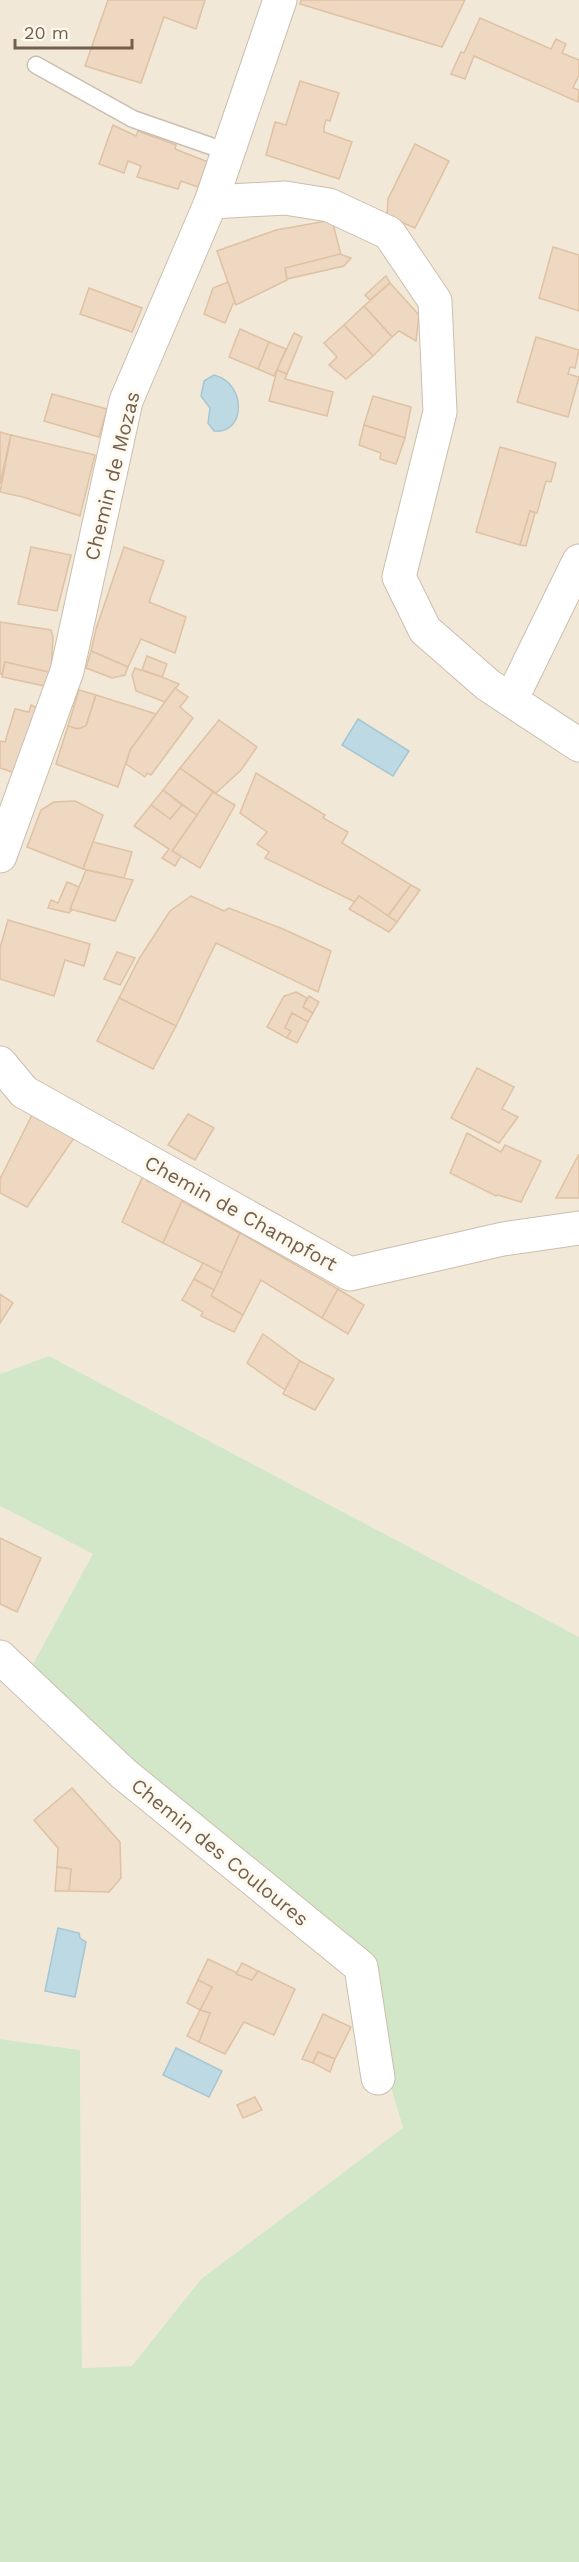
<svg xmlns="http://www.w3.org/2000/svg" width="579" height="2562" font-family="'Work Sans',sans-serif">
<rect width="100%" height="100%" fill="#fbf5e8"/>
<!-- residential -->
<g fill="#f2e8d7">
<path d="M0 0H579V1637L49 1356 0 1374Z"/>
<path d="M0 1506 93 1554 355 1969 403 2129 201 2279 132 2367 82 2368 80 2050 0 2039Z"/>
</g>
<!-- green -->
<path fill="#d1e7c7" d="M49 1356 579 1637V2562H0V2039L80 2050 82 2368 132 2366 201 2279 403 2128 355 1969 20 1688 93 1554 0 1506V1374Z"/>
<!-- water -->
<g fill="#bdd9e3" stroke="#a5c7d4" stroke-width="1.5">
<path d="M214 375C247 383 246 435 214 431L208 423 210 408 201 396 204 381Z"/>
<path d="M358 719 409 751 393 776 342 745Z"/>
<path d="M58 1928 79 1933 80 1938 86 1942 75 1997 45 1991Z"/>
<path d="M176 2048 222 2071 209 2097 163 2075Z"/>
</g>
<!-- building -->
<g fill="#eed8c1" stroke="#dfc1a3" stroke-width="1.5">
<path d="M108 0H205L196 29 164 17 141 83 85 66Z"/>
<path d="M301 0H465L442 47 300 4Z"/>
<path d="M480 18 551 49 556 39 566 44 562 53 579 60V75L573 88 579 90 578 102 474 56 465 79 451 74 461 52 464 53Z"/>
<path d="M300 81 339 93 330 121 326 120 324 127V132L352 142 339 179 266 155 275 122 286 125Z"/>
<path d="M113 125 136 136 138 131 176 145 175 149 208 162 198 187 181 181 178 189 137 177 141 166 128 161 124 173 99 164Z"/>
<path d="M415 144 449 161 415 228 387 216 388 199Z"/>
<path d="M332 220 341 255 285 268 287 280 236 305 217 251 276 230Z"/>
<path d="M553 247 579 255V311L539 298Z"/>
<path d="M340 254 351 258 344 266 287 279 285 268Z"/>
<path d="M386 276 390 283 370 300 365 295Z"/>
<path d="M228 282 235 303 233 304 225 323 204 314 213 288Z"/>
<path d="M390 283 419 315 416 341 399 331 392 337 364 306Z"/>
<path d="M89 288 142 308 132 332 80 314Z"/>
<path d="M364 306 392 337 373 356 344 325Z"/>
<path d="M344 325 373 356 346 379 329 365 337 357 324 343Z"/>
<path d="M240 329 269 342 258 369 229 357Z"/>
<path d="M294 333 302 337 287 374 277 370Z"/>
<path d="M536 337 579 350 575 368 570 367 568 374 579 377 568 417 517 402Z"/>
<path d="M269 342 286 349 274 376 258 369Z"/>
<path d="M277 370 287 374 285 379 333 392 327 416 269 401Z"/>
<path d="M52 394 107 409 99 437 44 421Z"/>
<path d="M373 396 411 407 405 438 364 425Z"/>
<path d="M364 425 405 438 396 464 380 459 381 453 359 445Z"/>
<path d="M0 432 11 435 0 484Z"/>
<path d="M11 435 95 455 80 516 23 497 0 492Z"/>
<path d="M500 447 556 463 551 482 546 481 537 513 530 511 520 545 476 532Z"/>
<path d="M530 511 535 513 526 546 520 545Z"/>
<path d="M31 547 71 555 57 611 18 604Z"/>
<path d="M124 547 164 561 149 602 186 617 175 653 141 639 128 667 91 651 96 629Z"/>
<path d="M0 622 51 630 53 637 51 673 5 662 2 674H0Z"/>
<path d="M91 651 128 667 125 675 112 678 86 668Z"/>
<path d="M147 656 167 664 162 677 142 670Z"/>
<path d="M5 662 49 672 45 686 2 677Z"/>
<path d="M135 668 162 677 179 684 165 702 136 691 132 675Z"/>
<path d="M175 688 188 697 180 707 193 718 151 775 147 773 145 777 126 764 130 750Z"/>
<path d="M79 690 96 695 86 726 78 729 68 726Z"/>
<path d="M96 695 156 714 130 750 118 787 56 764 68 726 78 729 86 726Z"/>
<path d="M31 705 39 709 21 775 0 768V741L5 742 15 709 29 712Z"/>
<path d="M219 720 257 747 241 770 216 793 180 768Z"/>
<path d="M180 768 213 792 197 815 163 790Z"/>
<path d="M256 773 325 815 323 818 348 832 342 843 411 885 388 916 359 896 355 902 265 858 269 852 257 844 267 832 240 813Z"/>
<path d="M163 790 182 805 170 819 151 805Z"/>
<path d="M213 792 235 805 200 868 172 851Z"/>
<path d="M75 801 103 815 83 869 27 847 41 810 54 802Z"/>
<path d="M151 805 170 819 182 805 197 815 172 851 181 856 175 866 162 858 169 849 134 826Z"/>
<path d="M93 842 132 852 124 878 83 869Z"/>
<path d="M86 870 133 880 115 921 70 909Z"/>
<path d="M67 882 79 887 70 909 72 910 69 913 48 908 51 900 58 903Z"/>
<path d="M411 885 420 890 397 922 388 916Z"/>
<path d="M191 896 224 911 229 908 283 929 331 951 318 992 216 943 176 1026 119 998 139 959 170 911Z"/>
<path d="M359 896 397 922 389 932 349 909Z"/>
<path d="M8 920 90 944 84 966 65 960 54 996 0 979V948Z"/>
<path d="M117 952 135 958 120 985 104 979Z"/>
<path d="M296 992 307 998 303 1007 313 1013 308 1022 292 1013 285 1028 291 1031 287 1038 267 1027 284 996Z"/>
<path d="M309 996 319 1002 313 1013 303 1007Z"/>
<path d="M119 998 176 1026 153 1069 97 1041Z"/>
<path d="M292 1013 308 1022 297 1043 287 1038 291 1031 285 1028Z"/>
<path d="M477 1068 514 1087 502 1109 518 1117 499 1143 451 1118Z"/>
<path d="M33 1113 74 1138 27 1207 0 1193V1179Z"/>
<path d="M188 1114 214 1128 195 1160 168 1145Z"/>
<path d="M467 1133 501 1152 505 1145 541 1161 521 1202 498 1195 496 1196 450 1173Z"/>
<path d="M579 1154V1198H556Z"/>
<path d="M143 1176 147 1179V1181L163 1187V1190L183 1199 163 1243 122 1222Z"/>
<path d="M182 1201 240 1233 222 1273 163 1243Z"/>
<path d="M240 1233 338 1289 322 1318 261 1280 243 1315 211 1296Z"/>
<path d="M203 1263 222 1273 214 1290 194 1279Z"/>
<path d="M194 1279 214 1290 211 1296 243 1315 234 1332 201 1316 203 1312 182 1300Z"/>
<path d="M338 1289 364 1305 348 1334 322 1318Z"/>
<path d="M0 1294 13 1303 0 1323Z"/>
<path d="M263 1334 300 1361 285 1390 247 1363Z"/>
<path d="M300 1361 334 1379 315 1410 283 1394Z"/>
<path d="M0 1538 41 1558 17 1612 0 1604Z"/>
<path d="M72 1788 120 1842 121 1878 109 1892 69 1891 71 1869 57 1867 58 1848 34 1820Z"/>
<path d="M57 1867 71 1869 69 1891H55Z"/>
<path d="M208 1959 252 1980 258 1971 295 1989 274 2035 244 2022 225 2054 199 2042 210 2013 200 2010 212 1987 198 1980Z"/>
<path d="M242 1963 258 1971 252 1980 236 1974Z"/>
<path d="M198 1980 212 1987 200 2010 187 2003Z"/>
<path d="M200 2010 210 2013 199 2042 187 2036Z"/>
<path d="M323 2014 351 2027 335 2059 318 2052 313 2063 302 2059Z"/>
<path d="M318 2052 335 2059 330 2072 313 2063Z"/>
<path d="M255 2097 262 2110 243 2118 237 2105Z"/>
</g>
<g fill="none" stroke-linecap="round" stroke-linejoin="round">
<!-- lane casing -->
<g stroke="#ccbeaf" stroke-width="19">
<path id="lane" d="M36 65 133 119 228 152"/>
</g>
<!-- street casing -->
<g stroke="#ccbeaf" stroke-width="35">
<g id="street">
<path d="M211 202 285 198 329 205 389 233 435 301 440 412 399 577 425 630 488 685 579 745"/>
<path d="M511 700 579 561"/>
<path d="M0 856 67 671 126 401 211 202 280 0"/>
<path d="M0 1063 24 1092 350 1274 503 1239 579 1228"/>
<path d="M0 1657 124 1774 361 1967 378 2078"/>
</g>
</g>
<!-- lane -->
<use href="#lane" stroke="#fff" stroke-width="16"/>
<!-- street -->
<use href="#street" stroke="#fff" stroke-width="33"/>
</g>
<g text-anchor="middle" stroke-width="6" stroke-linejoin="round" paint-order="stroke">
<!-- street labels -->
<g font-size="20" fill="#735f4e" stroke="#fef9ee">
<text transform="translate(112 476) rotate(-76)" y="7">Chemin de Mozas</text>
<text transform="translate(241 1213) rotate(29)" y="7">Chemin de Champfort</text>
<text transform="translate(220 1852) rotate(39)" y="7">Chemin des Couloures</text>
</g>
</g>
<!-- scale -->
<path d="M15 39v9h117v-9" fill="none" stroke="#735f4e" stroke-width="3"/>
<text x="24" y="39" font-size="18" fill="#735f4e" stroke="#fef9ee" stroke-width="4.5" paint-order="stroke">20 m</text>
</svg>
